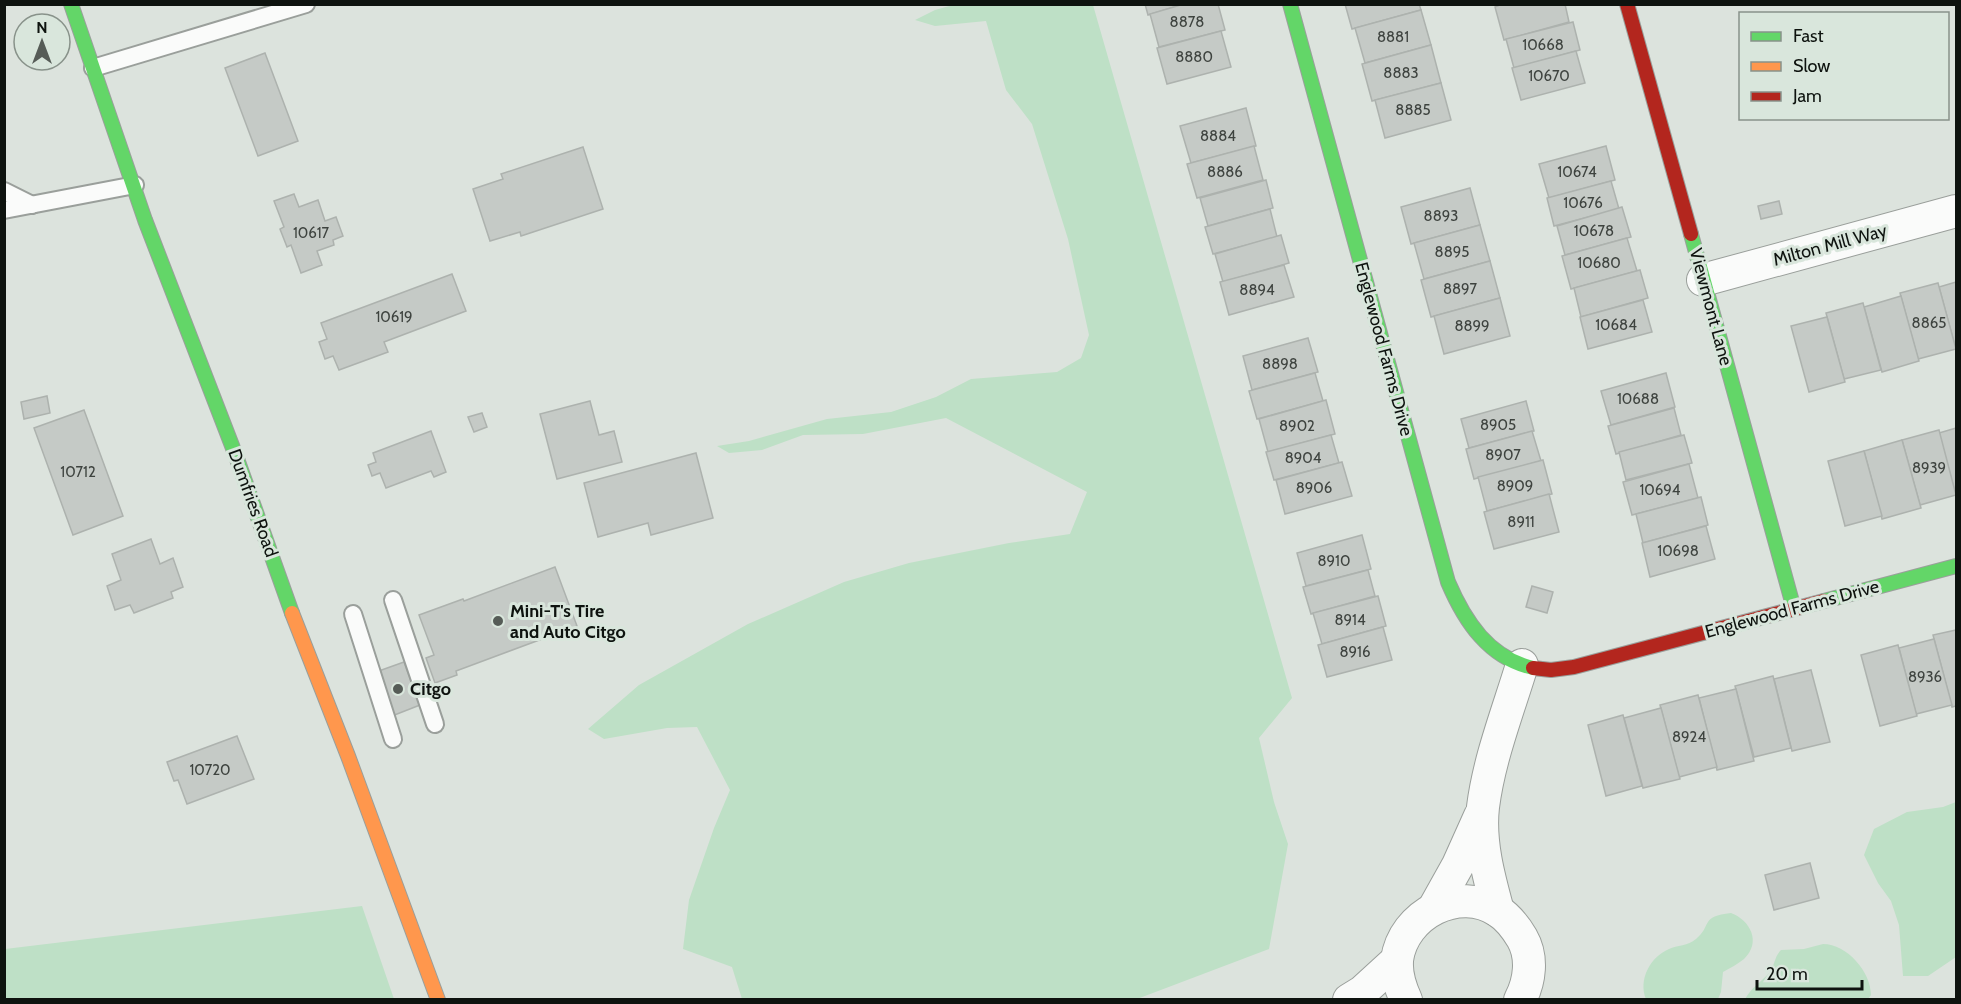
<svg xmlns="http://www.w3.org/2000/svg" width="1961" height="1004" font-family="Cabin,sans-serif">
<rect width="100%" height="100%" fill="#dce3dd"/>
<!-- green -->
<g fill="#bee0c6">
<path d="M953 5H1093L1292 698 1259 738 1274 802 1288 844 1269 949 1137 999H742L732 967 683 949 689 900 714 828 730 790 697 727 667 728 604 739 588 729 639 685 748 624 844 582 909 563 1009 543 1070 534 1087 492 946 418 863 434 803 435 762 450 729 453 717 446 749 441 827 419 891 412 936 397 971 379 1057 372 1081 358 1089 335 1068 239 1032 124 1006 90 986 21 935 26 915 20 935 10Z"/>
<path d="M1956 802V957L1928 976H1903L1899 925 1891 901 1878 883 1864 855 1874 829 1907 812 1943 807Z"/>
<path d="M362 906 394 999H5V949Z"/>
<path d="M1731 913C1750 920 1762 942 1744 959 1738 964 1730 968 1723 972L1721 992 1718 999H1646C1638 980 1650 957 1669 949 1677 945 1688 946 1696 939 1712 926 1700 916 1731 913Z"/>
<path d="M1823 944C1847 944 1871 972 1871 995L1868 999H1745C1753 986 1760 983 1769 973 1775 966 1774 957 1781 950L1804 949Z"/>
</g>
<!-- building -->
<g fill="#c5cac6" stroke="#adb2ae" stroke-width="1.5">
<path d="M1145 4H1184L1148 15Z"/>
<path d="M1184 4H1218L1225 30 1159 47 1150 14Z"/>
<path d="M1345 4H1419L1421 10 1352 29Z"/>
<path d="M1502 4H1565L1569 22 1504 40 1495 7Z"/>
<path d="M1421 10 1431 45 1365 63 1355 28Z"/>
<path d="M1573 22 1580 50 1514 68 1506 39Z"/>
<path d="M1221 31 1231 67 1167 84 1157 48Z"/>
<path d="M1431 45 1441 83 1372 101 1362 64Z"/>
<path d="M1576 51 1585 83 1521 100 1512 68Z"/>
<path d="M265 53 298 141 258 156 225 68Z"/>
<path d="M1441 83 1451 120 1385 138 1375 100Z"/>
<path d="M1246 108 1256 146 1191 163 1180 126Z"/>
<path d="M1254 146 1263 180 1197 198 1187 164Z"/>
<path d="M1606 146 1615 180 1549 198 1539 164Z"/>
<path d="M583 147 603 209 521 236 520 232 490 241 473 189 503 179 501 174Z"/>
<path d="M1266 180 1273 208 1208 226 1200 198Z"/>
<path d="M1611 181 1619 209 1554 226 1547 198Z"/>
<path d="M1470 188 1480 225 1411 244 1401 207Z"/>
<path d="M294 194 299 207 318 200 325 221 336 217 343 236 333 240 334 245 317 251 322 265 301 273 291 245 287 247 280 229 284 227 274 201Z"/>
<path d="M1779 201 1782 214 1761 219 1758 206Z"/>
<path d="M1622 207 1631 237 1565 255 1557 226Z"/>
<path d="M1270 209 1277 237 1213 254 1205 227Z"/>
<path d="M1480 225 1490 261 1424 279 1414 243Z"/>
<path d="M1281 235 1289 263 1223 282 1215 254Z"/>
<path d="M1627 238 1637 271 1571 289 1562 256Z"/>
<path d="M1490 261 1500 298 1431 317 1421 280Z"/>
<path d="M1284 265 1294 297 1229 315 1220 282Z"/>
<path d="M1640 270 1648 298 1581 317 1574 288Z"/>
<path d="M452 274 466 311 384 342 388 352 339 370 333 356 325 359 319 342 327 339 321 323Z"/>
<path d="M1956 282V350L1939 287Z"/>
<path d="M1938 283 1956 349 1918 359 1900 293Z"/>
<path d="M1901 296 1919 361 1882 372 1864 307Z"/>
<path d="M1500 298 1510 336 1444 354 1434 316Z"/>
<path d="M1643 300 1652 332 1588 349 1580 317Z"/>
<path d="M1863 303 1881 370 1844 379 1826 313Z"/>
<path d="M1827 317 1845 382 1809 392 1791 326Z"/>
<path d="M1308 338 1318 372 1252 390 1243 356Z"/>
<path d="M1315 373 1323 401 1257 419 1249 391Z"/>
<path d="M1666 373 1675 407 1611 425 1601 391Z"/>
<path d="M47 396 50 413 24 419 21 402Z"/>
<path d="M1326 400 1335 434 1268 452 1259 419Z"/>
<path d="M590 401 599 435 614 431 622 462 557 479 540 414Z"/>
<path d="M1526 401 1534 431 1469 448 1461 419Z"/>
<path d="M1674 408 1681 435 1616 454 1608 426Z"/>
<path d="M84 410 123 516 73 535 34 428Z"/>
<path d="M482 413 487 427 474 432 468 417Z"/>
<path d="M1956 428V496L1939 433Z"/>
<path d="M1939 430 1956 495 1920 505 1902 440Z"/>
<path d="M431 431 446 472 434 477 431 471 386 488 380 473 372 476 368 465 376 462 373 453Z"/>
<path d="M1532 431 1541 461 1474 479 1466 449Z"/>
<path d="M1331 435 1339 463 1274 480 1266 452Z"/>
<path d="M1684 435 1692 463 1626 480 1619 452Z"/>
<path d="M1902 440 1921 508 1882 519 1864 451Z"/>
<path d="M1864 451 1882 516 1845 526 1828 461Z"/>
<path d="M696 453 713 518 651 535 648 523 598 537 584 483Z"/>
<path d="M1543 460 1552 494 1487 511 1478 477Z"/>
<path d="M1342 462 1352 496 1285 514 1276 480Z"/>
<path d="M1689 464 1698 498 1632 515 1623 482Z"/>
<path d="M1549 494 1559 532 1494 549 1484 512Z"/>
<path d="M1701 497 1708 525 1643 543 1636 514Z"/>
<path d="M1706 526 1715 559 1650 577 1642 543Z"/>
<path d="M1362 535 1371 569 1306 586 1297 553Z"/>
<path d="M151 539 160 564 173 558 183 587 171 592 173 598 134 613 130 605 115 610 107 586 121 580 112 554Z"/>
<path d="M555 567 577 626 456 671 457 675 435 683 426 658 434 655 419 615 463 599 464 601Z"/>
<path d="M1368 570 1375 596 1311 614 1303 587Z"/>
<path d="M1532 586 1553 592 1547 613 1526 607Z"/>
<path d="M1378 596 1386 626 1322 644 1313 613Z"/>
<path d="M1383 627 1392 660 1327 677 1318 645Z"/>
<path d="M1956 630V706L1952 707 1933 635Z"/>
<path d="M1934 639 1952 705 1916 714 1899 648Z"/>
<path d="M1898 645 1917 716 1880 726 1861 655Z"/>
<path d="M404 662 420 705 392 716 376 672Z"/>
<path d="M1811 670 1830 742 1792 751 1774 679Z"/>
<path d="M1773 676 1791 748 1754 757 1735 686Z"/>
<path d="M1736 689 1754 761 1717 770 1699 698Z"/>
<path d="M1698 695 1717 767 1679 777 1660 705Z"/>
<path d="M1661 708 1680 779 1643 788 1624 718Z"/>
<path d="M1623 715 1642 786 1606 796 1588 725Z"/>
<path d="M237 736 254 779 187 804 178 780 174 781 167 762Z"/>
<path d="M1810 863 1819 898 1774 910 1765 875Z"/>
</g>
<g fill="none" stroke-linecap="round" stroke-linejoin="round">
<!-- lane casing -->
<g stroke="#9a9f9b" stroke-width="20">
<g id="lane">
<path d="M93 68 306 4"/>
<path d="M4 191 32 205"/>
<path d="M4 210 135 185"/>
<path d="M393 600 435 724"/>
<path d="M353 614 393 739"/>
</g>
</g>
<!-- street casing -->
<g stroke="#9a9f9b" stroke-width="34">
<g id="street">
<path d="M1703 280 1956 211"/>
<path d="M1434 908 1458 865 1480 816"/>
<path d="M1498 911C1489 878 1479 842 1483 807 1489 759 1508 711 1522 665"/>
<path d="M1349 1000 1362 992 1397 960"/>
<path d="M1406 1000C1400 987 1396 974 1397 960 1403 914 1459 885 1498 911 1509 918 1516 928 1522 938 1533 957 1530 981 1520 1000"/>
</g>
</g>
<!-- fast casing -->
<g stroke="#9a9f9b" stroke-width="16">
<g id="fast">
<path d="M71 4 145 220 236 456 292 613"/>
<path d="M1290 4 1448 582C1465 622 1489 658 1533 668"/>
<path d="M1691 234 1794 609"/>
<path d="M1824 601 1956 566"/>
</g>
</g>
<!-- slow casing -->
<g stroke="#9a9f9b" stroke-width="16">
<path id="slow" d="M292 613 348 756 438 1000"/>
</g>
<!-- jam casing -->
<g stroke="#9a9f9b" stroke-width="16">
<g id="jam">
<path d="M1627 4 1691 234"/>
<path d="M1533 668 1551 670 1574 667 1824 601"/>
</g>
</g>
<!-- lane -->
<use href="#lane" stroke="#fafbfa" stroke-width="16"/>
<!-- street -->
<use href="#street" stroke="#fafbfa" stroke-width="32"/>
<!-- fast -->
<use href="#fast" stroke="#63d668" stroke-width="14"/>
<!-- slow -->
<use href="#slow" stroke="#ff974d" stroke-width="14"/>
<!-- jam -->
<use href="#jam" stroke="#b3261e" stroke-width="14"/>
</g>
<!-- markers -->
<g fill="#565c57" stroke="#d9e6dc" stroke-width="2">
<circle cx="498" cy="621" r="6"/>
<circle cx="398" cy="689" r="6"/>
</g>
<g text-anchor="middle" stroke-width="6" stroke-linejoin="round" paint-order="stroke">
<!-- number labels -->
<g font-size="15" fill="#3e433f">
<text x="1187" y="27">8878</text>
<text x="1393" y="42">8881</text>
<text x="1543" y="50">10668</text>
<text x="1194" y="62">8880</text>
<text x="1401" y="78">8883</text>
<text x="1549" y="81">10670</text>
<text x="1413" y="115">8885</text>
<text x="1218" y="141">8884</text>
<text x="1225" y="177">8886</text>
<text x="1577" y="177">10674</text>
<text x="1583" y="208">10676</text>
<text x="1441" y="221">8893</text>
<text x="1594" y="236">10678</text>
<text x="311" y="238">10617</text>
<text x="1452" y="257">8895</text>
<text x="1599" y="268">10680</text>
<text x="1460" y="294">8897</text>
<text x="1257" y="295">8894</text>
<text x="394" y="322">10619</text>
<text x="1929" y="328">8865</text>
<text x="1616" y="330">10684</text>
<text x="1472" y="331">8899</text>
<text x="1280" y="369">8898</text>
<text x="1638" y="404">10688</text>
<text x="1498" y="430">8905</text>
<text x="1297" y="431">8902</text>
<text x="1503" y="460">8907</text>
<text x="1303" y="463">8904</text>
<text x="1929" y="473">8939</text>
<text x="78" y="477">10712</text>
<text x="1515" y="491">8909</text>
<text x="1314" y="493">8906</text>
<text x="1660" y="495">10694</text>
<text x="1521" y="527">8911</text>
<text x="1678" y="556">10698</text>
<text x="1334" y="566">8910</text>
<text x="1350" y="625">8914</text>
<text x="1355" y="657">8916</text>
<text x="1925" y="682">8936</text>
<text x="1689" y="742">8924</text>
<text x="210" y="775">10720</text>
</g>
<!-- street labels -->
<g font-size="18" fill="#0e130f" stroke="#d9e6dc">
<text transform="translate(1830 245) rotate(-15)" y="6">Milton Mill Way</text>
<text transform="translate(1711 307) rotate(75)" y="6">Viewmont Lane</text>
<text transform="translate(1384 349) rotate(75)" y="6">Englewood Farms Drive</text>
<text transform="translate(253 503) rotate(70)" y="6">Dumfries Road</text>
<text transform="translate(1792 609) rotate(-15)" y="6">Englewood Farms Drive</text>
</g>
<!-- poi labels -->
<g font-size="18" font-weight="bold" fill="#0e130f" stroke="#d9e6dc" text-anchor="start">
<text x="510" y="617">Mini-T's Tire<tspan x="510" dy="21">and Auto Citgo</tspan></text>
<text x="410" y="695">Citgo</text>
</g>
</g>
<!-- border -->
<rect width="1961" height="1004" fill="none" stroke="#0e130f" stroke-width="12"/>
<!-- legend -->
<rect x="1739" y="12" width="210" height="108" fill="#d9e6dc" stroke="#88928a" stroke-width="1.5"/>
<rect x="1751" y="32" width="30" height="9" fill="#63d668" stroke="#88928a" stroke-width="1.5"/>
<text x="1793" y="42" font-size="18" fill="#0e130f">Fast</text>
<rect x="1751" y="62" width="30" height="9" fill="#ff974d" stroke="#88928a" stroke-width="1.5"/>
<text x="1793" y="72" font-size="18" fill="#0e130f">Slow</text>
<rect x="1751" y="92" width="30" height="9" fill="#b3261e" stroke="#88928a" stroke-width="1.5"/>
<text x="1793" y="102" font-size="18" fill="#0e130f">Jam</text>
<!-- north arrow -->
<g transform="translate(42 42)"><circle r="28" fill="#d9e6dc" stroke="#88928a" stroke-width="1.5"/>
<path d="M0-4.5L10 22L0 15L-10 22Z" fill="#565c57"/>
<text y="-9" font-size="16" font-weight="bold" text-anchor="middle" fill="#0e130f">N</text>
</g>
<!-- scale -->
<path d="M1757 980v9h105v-9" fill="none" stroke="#0e130f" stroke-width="3"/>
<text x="1766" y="980" font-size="18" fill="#0e130f" stroke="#d9e6dc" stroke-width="4.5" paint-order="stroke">20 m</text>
</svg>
